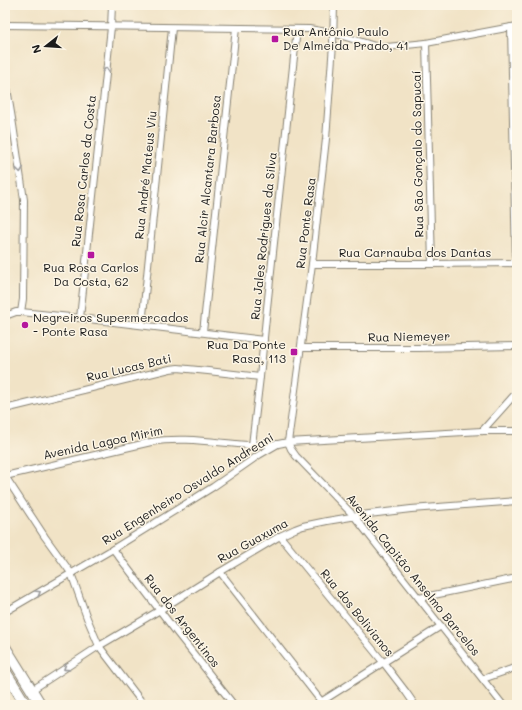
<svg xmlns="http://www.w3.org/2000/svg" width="522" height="710" font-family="Mali,sans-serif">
<rect width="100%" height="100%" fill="#fcf5e5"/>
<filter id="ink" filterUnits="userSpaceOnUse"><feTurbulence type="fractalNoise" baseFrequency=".025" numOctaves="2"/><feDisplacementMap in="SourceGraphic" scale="8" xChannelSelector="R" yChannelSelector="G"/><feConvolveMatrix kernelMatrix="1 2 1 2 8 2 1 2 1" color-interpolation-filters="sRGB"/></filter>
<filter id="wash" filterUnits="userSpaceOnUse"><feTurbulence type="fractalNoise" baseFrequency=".012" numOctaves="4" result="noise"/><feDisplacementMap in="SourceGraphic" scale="16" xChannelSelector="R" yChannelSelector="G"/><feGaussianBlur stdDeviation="0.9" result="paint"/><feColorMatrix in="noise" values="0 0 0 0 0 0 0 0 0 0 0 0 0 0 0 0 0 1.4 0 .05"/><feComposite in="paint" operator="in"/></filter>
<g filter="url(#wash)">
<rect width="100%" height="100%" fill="#f1e3c6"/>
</g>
<g filter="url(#ink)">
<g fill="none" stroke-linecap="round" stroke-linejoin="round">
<!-- minor casing -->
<g stroke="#868071" stroke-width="8">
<g id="minor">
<path d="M334 5 333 44 326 139 312 264 288 442 291 449 296 456 354 516 503 705"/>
<path d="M5 25 309 29 333 33 375 46 387 47 426 43 517 26"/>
<path d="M511 27 516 263"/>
<path d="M426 43 432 264"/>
<path d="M5 76 13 125 24 200 23 299 21 312"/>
<path d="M312 264H432L517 263"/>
<path d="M5 316 16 312H21L80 318 264 340"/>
<path d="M80 318 111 27 112 5"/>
<path d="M142 325 172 28"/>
<path d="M203 332 236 28"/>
<path d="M301 348H418L517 346"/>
<path d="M5 409 170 369 178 368 208 371 260 377"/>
<path d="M482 431 517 392"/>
<path d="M252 445 260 377 267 308 297 29"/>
<path d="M5 476 151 442C183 436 217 443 249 445 259 445 268 444 277 444"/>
<path d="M5 476 45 537 71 573 87 618 99 646 144 705"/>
<path d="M280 536 383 662 406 692 415 705"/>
<path d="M113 549 177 633 234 705"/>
<path d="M220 572 324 705"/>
<path d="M419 598 517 578"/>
<path d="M5 612 113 549 213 487 259 455 278 444 288 442 482 431H517"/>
<path d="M483 679 517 667"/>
<path d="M32 690 99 646 160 610 220 572 280 536 295 529 303 526 327 521 369 514 411 509 517 501"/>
<path d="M316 705 441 626"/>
</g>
</g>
<!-- primary casing -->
<g stroke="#868071" stroke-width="12">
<g id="primary">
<path d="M5 647 41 705"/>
<path d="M5 671 26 705"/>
</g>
</g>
<!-- minor -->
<use href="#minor" stroke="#fff" stroke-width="6"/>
<!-- primary -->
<use href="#primary" stroke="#fff" stroke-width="10"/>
</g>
<!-- one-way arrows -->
<defs><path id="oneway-chevron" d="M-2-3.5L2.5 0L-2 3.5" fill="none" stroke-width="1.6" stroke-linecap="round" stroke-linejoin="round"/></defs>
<g stroke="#999">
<use href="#oneway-chevron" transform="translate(106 70) rotate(-84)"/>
<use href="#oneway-chevron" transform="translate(20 170) rotate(82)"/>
<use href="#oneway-chevron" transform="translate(38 593) rotate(-30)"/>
<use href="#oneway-chevron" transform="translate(66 668) rotate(147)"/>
</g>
</g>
<!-- markers -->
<g fill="#b5179e" stroke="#fcf5e5" stroke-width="1.5">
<rect x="271" y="35" width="8" height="8" rx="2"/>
<rect x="87" y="251" width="8" height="8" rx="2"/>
<circle cx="25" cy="325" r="4"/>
<rect x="290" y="348" width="8" height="8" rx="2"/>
</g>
<g text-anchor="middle" stroke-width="3" stroke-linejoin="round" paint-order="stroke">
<!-- poi labels -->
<g font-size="12" fill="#1c1c1c" stroke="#fcf5e5" text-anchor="start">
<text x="283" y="36">Rua Antônio Paulo<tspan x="283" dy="14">De Almeida Prado, 41</tspan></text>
<text x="91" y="272" text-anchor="middle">Rua Rosa Carlos<tspan x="91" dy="14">Da Costa, 62</tspan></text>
<text x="33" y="322">Negreiros Supermercados<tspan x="33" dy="14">- Ponte Rasa</tspan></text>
<text x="286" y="349" text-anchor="end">Rua Da Ponte<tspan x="286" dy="14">Rasa, 113</tspan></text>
</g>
<!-- street labels -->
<g font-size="12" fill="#1c1c1c" stroke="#fcf5e5">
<text transform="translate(418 154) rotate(-91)" y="4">Rua São Gonçalo do Sapucaí</text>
<text transform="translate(84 171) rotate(-84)" y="4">Rua Rosa Carlos da Costa</text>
<text transform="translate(146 175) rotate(-84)" y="4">Rua André Mateus Viu</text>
<text transform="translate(208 179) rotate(-84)" y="4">Rua Alcir Alcantara Barbosa</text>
<text transform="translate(306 223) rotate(-83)" y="4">Rua Ponte Rasa</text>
<text transform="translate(264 236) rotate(-84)" y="4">Rua Jales Rodrigues da Silva</text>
<text x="415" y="257">Rua Carnauba dos Dantas</text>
<text transform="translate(409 337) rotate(-1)" y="4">Rua Niemeyer</text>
<text transform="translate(129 368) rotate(-13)" y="4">Rua Lucas Bati</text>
<text transform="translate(103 443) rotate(-12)" y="4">Avenida Lagoa Mirim</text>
<text transform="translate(188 489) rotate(-32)" y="4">Rua Engenheiro Osvaldo Andreani</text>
<text transform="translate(253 541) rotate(-29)" y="4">Rua Guaxuma</text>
<text transform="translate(413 575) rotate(51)" y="4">Avenida Capitão Anselmo Barcelos</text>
<text transform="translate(357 613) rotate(51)" y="4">Rua dos Bolivianos</text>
<text transform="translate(182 621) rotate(52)" y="4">Rua dos Argentinos</text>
</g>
</g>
<!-- margin -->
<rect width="522" height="710" fill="none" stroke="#fcf5e5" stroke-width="20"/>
<!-- north arrow -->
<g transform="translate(46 46) rotate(253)" stroke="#fcf5e5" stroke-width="3" paint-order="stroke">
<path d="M0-3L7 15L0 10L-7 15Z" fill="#1c1c1c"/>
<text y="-6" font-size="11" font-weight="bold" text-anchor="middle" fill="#1c1c1c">N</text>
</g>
</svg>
